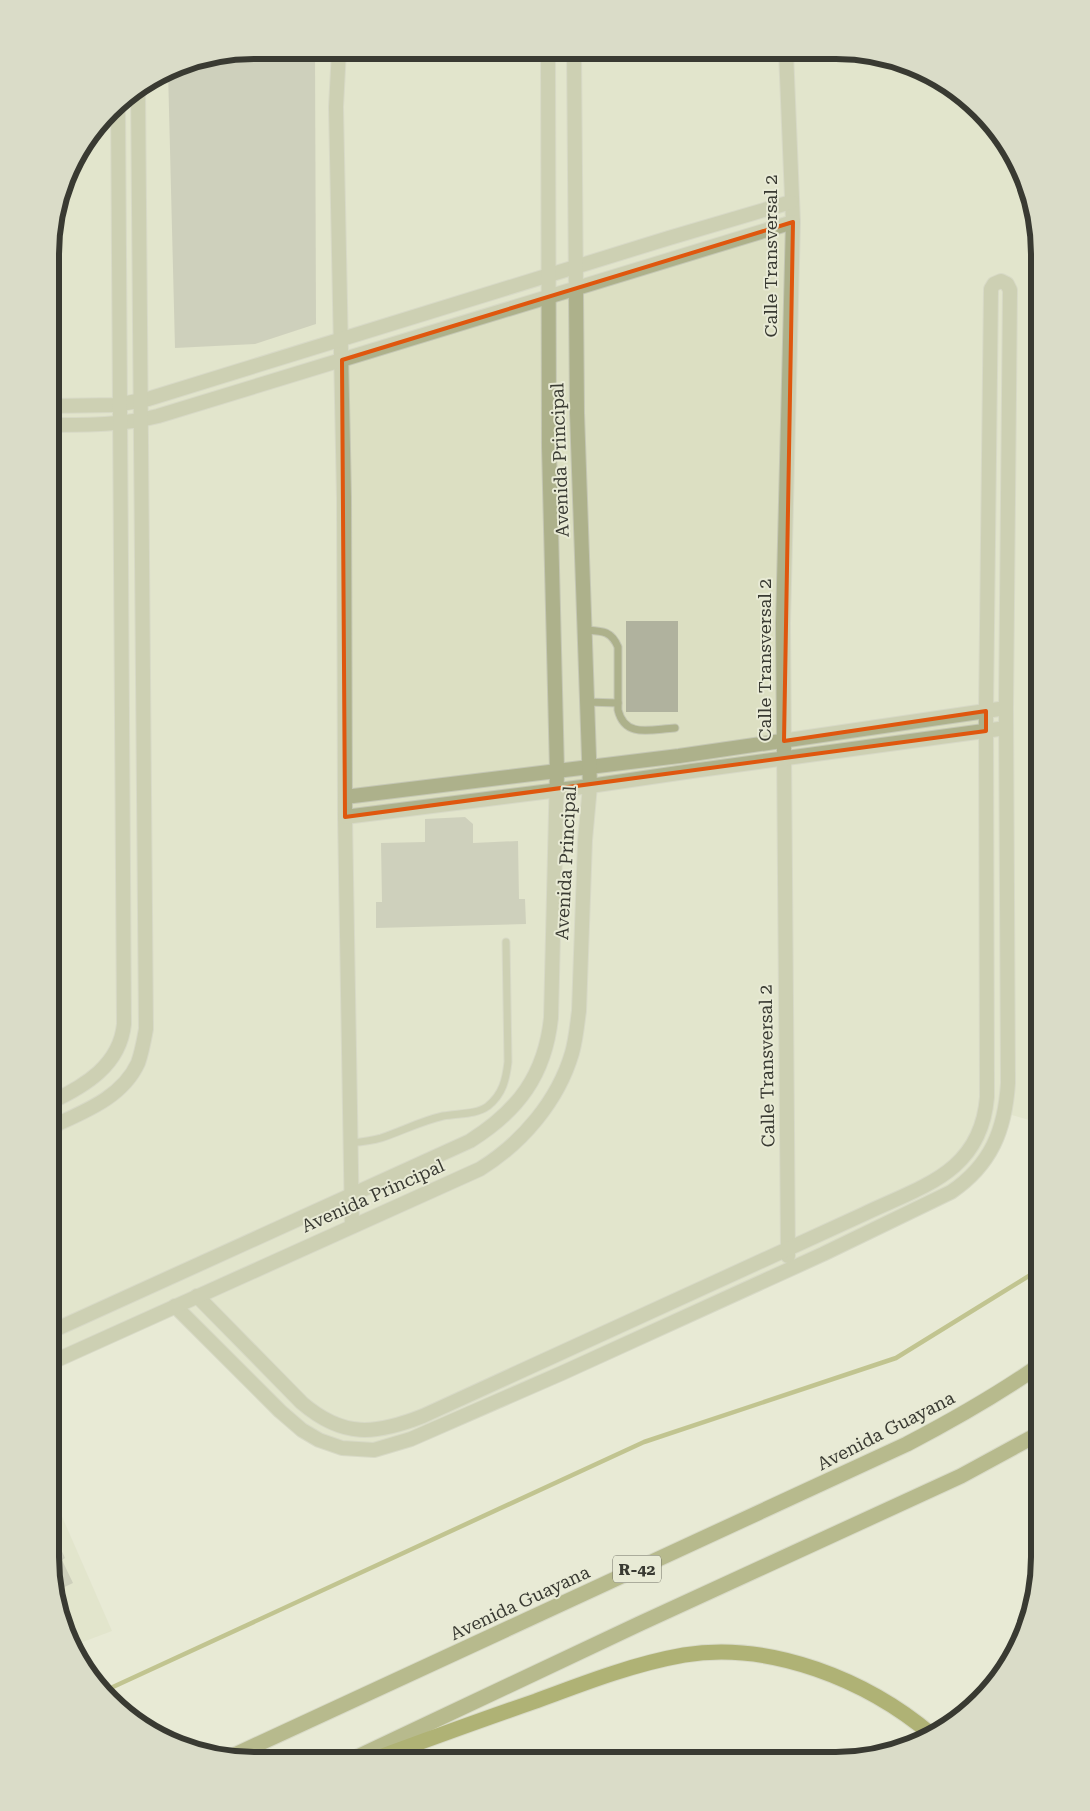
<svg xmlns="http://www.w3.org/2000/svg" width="1090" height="1811" font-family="'Roboto Serif',serif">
<rect width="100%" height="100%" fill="#e8ead5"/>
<!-- built -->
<g fill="#dcdfc2">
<path d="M253 50 864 52 915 66 961 92 998 130 1025 176 1040 253V1123L1005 1113 967 1181 395 1445 319 1440 175 1306 50 1363 52 227 71 163 119 101 176 65Z"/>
<path d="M50 1489 112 1631 72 1646 65 1635 50 1558Z"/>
</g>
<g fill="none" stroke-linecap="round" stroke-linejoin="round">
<!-- stream -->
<path stroke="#93983c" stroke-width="4.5" d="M102 1692 644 1442 896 1358 1040 1269"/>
</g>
<!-- building -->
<g fill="#b0b29e">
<path d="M253 50H315L316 324 255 344 175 348 168 70 176 65Z"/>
<rect x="626" y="621" width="52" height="91"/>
<path d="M1040 695V778H1030L1028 696Z"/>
<path d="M465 817 473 824V843L518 841 519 899H525L526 924 376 928V902H382L381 843 425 842V819Z"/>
<path d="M50 1525 65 1558 62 1560 73 1583 56 1591 50 1558Z"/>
</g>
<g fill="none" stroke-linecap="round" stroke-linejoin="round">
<!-- lane casing -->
<g stroke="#c5c7b4" stroke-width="9">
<g id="lane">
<path d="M585 630C601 631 611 630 618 647V710C625 739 652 729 675 728"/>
<path d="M587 702 618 703"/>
<path d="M350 1143C360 1142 371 1141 381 1138 402 1131 421 1121 443 1116 458 1113 476 1115 488 1106 503 1094 506 1079 508 1062L506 942"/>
</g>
</g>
<!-- street casing -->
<g stroke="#c5c7b4" stroke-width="16">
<g id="street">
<path d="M339 50 336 107 344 498 345 817 352 1226"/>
<path d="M786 52 793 222 783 623 788 1256"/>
<path d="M51 406 116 405 148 399 669 238 791 202"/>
<path d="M51 425C88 425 123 425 158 416L793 222"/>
<path d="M345 797 679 756 1006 708"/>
<path d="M345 817 590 786 692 771 1006 728"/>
<path d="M51 1102C85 1086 120 1065 124 1024L118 102"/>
<path d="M51 1127C83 1112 122 1098 138 1063 142 1052 144 1040 146 1029L138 89"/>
<path d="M175 1306 280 1411 302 1430 319 1440 342 1448 374 1450 411 1439 562 1373 823 1254 951 1192C991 1165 1005 1130 1008 1083L1006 708 1010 290 1007 284 1001 281 994 284 991 289 986 711 987 1097C981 1172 923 1186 864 1214L423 1416C375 1435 343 1438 302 1403L197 1296"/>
<path d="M50 1332 470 1141C518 1111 545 1075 551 1018L557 771 549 447 548 51"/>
<path d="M50 1363 480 1169C522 1143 558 1101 572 1053 576 1039 577 1025 579 1011L585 840 590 786 577 413 574 51"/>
</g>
</g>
<!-- primary casing -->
<g stroke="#c5c7b4" stroke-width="17">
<g id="primary">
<path d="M226 1759 907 1444C953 1420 997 1395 1040 1365"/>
<path d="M351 1760 639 1624 961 1476 1040 1433"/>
</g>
</g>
<!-- highway casing -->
<g stroke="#c5c7b4" stroke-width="17">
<path id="highway" d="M372 1760C426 1740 481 1720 536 1701 584 1683 633 1664 684 1655 771 1641 867 1680 932 1735"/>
</g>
<!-- lane -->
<use href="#lane" stroke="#adb18b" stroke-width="7"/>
<!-- street -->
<use href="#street" stroke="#adb18b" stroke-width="14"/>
<!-- primary -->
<use href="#primary" stroke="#7d8136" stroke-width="15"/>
<!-- highway -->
<use href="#highway" stroke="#6c6f00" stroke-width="15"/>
</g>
<!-- marked area -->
<path d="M0 0H1090V1811H0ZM793 222 784 741 986 711V731L345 817 342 360Z" fill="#e8ead5" fill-opacity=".55" fill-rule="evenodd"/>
<path fill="none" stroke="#df570e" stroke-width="4" stroke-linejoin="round" d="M793 222 784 741 986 711V731L345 817 342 360Z"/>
<g text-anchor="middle" stroke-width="4" stroke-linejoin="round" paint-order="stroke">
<!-- shield labels -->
<rect fill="#e8ead5" stroke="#6e6f63" stroke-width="1" x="613" y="1555.5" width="48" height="27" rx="4"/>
<g font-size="16" font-weight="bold" fill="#393a32">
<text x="637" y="1575">R-42</text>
</g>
<!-- street labels -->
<g font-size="18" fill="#393a32" stroke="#e8ead5">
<text transform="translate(771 256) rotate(-90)" y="6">Calle Transversal 2</text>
<text transform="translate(560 460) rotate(-92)" y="6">Avenida Principal</text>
<text transform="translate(765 660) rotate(-90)" y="6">Calle Transversal 2</text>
<text transform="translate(566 863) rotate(-87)" y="6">Avenida Principal</text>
<text transform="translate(767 1066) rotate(-91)" y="6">Calle Transversal 2</text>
<text transform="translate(373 1196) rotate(-24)" y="6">Avenida Principal</text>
<text transform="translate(886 1431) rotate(-27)" y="6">Avenida Guayana</text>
<text transform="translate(520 1603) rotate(-25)" y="6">Avenida Guayana</text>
</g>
</g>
<!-- crop -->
<path d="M0 0H1090V1811H0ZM254 59H836A195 195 0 0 1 1031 254V1557A195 195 0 0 1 836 1752H254A195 195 0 0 1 59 1557V254A195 195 0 0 1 254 59Z" fill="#dadcc8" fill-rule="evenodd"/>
<path fill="none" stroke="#393a32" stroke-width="6" d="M254 59H836A195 195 0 0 1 1031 254V1557A195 195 0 0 1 836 1752H254A195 195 0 0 1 59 1557V254A195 195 0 0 1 254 59Z"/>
</svg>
